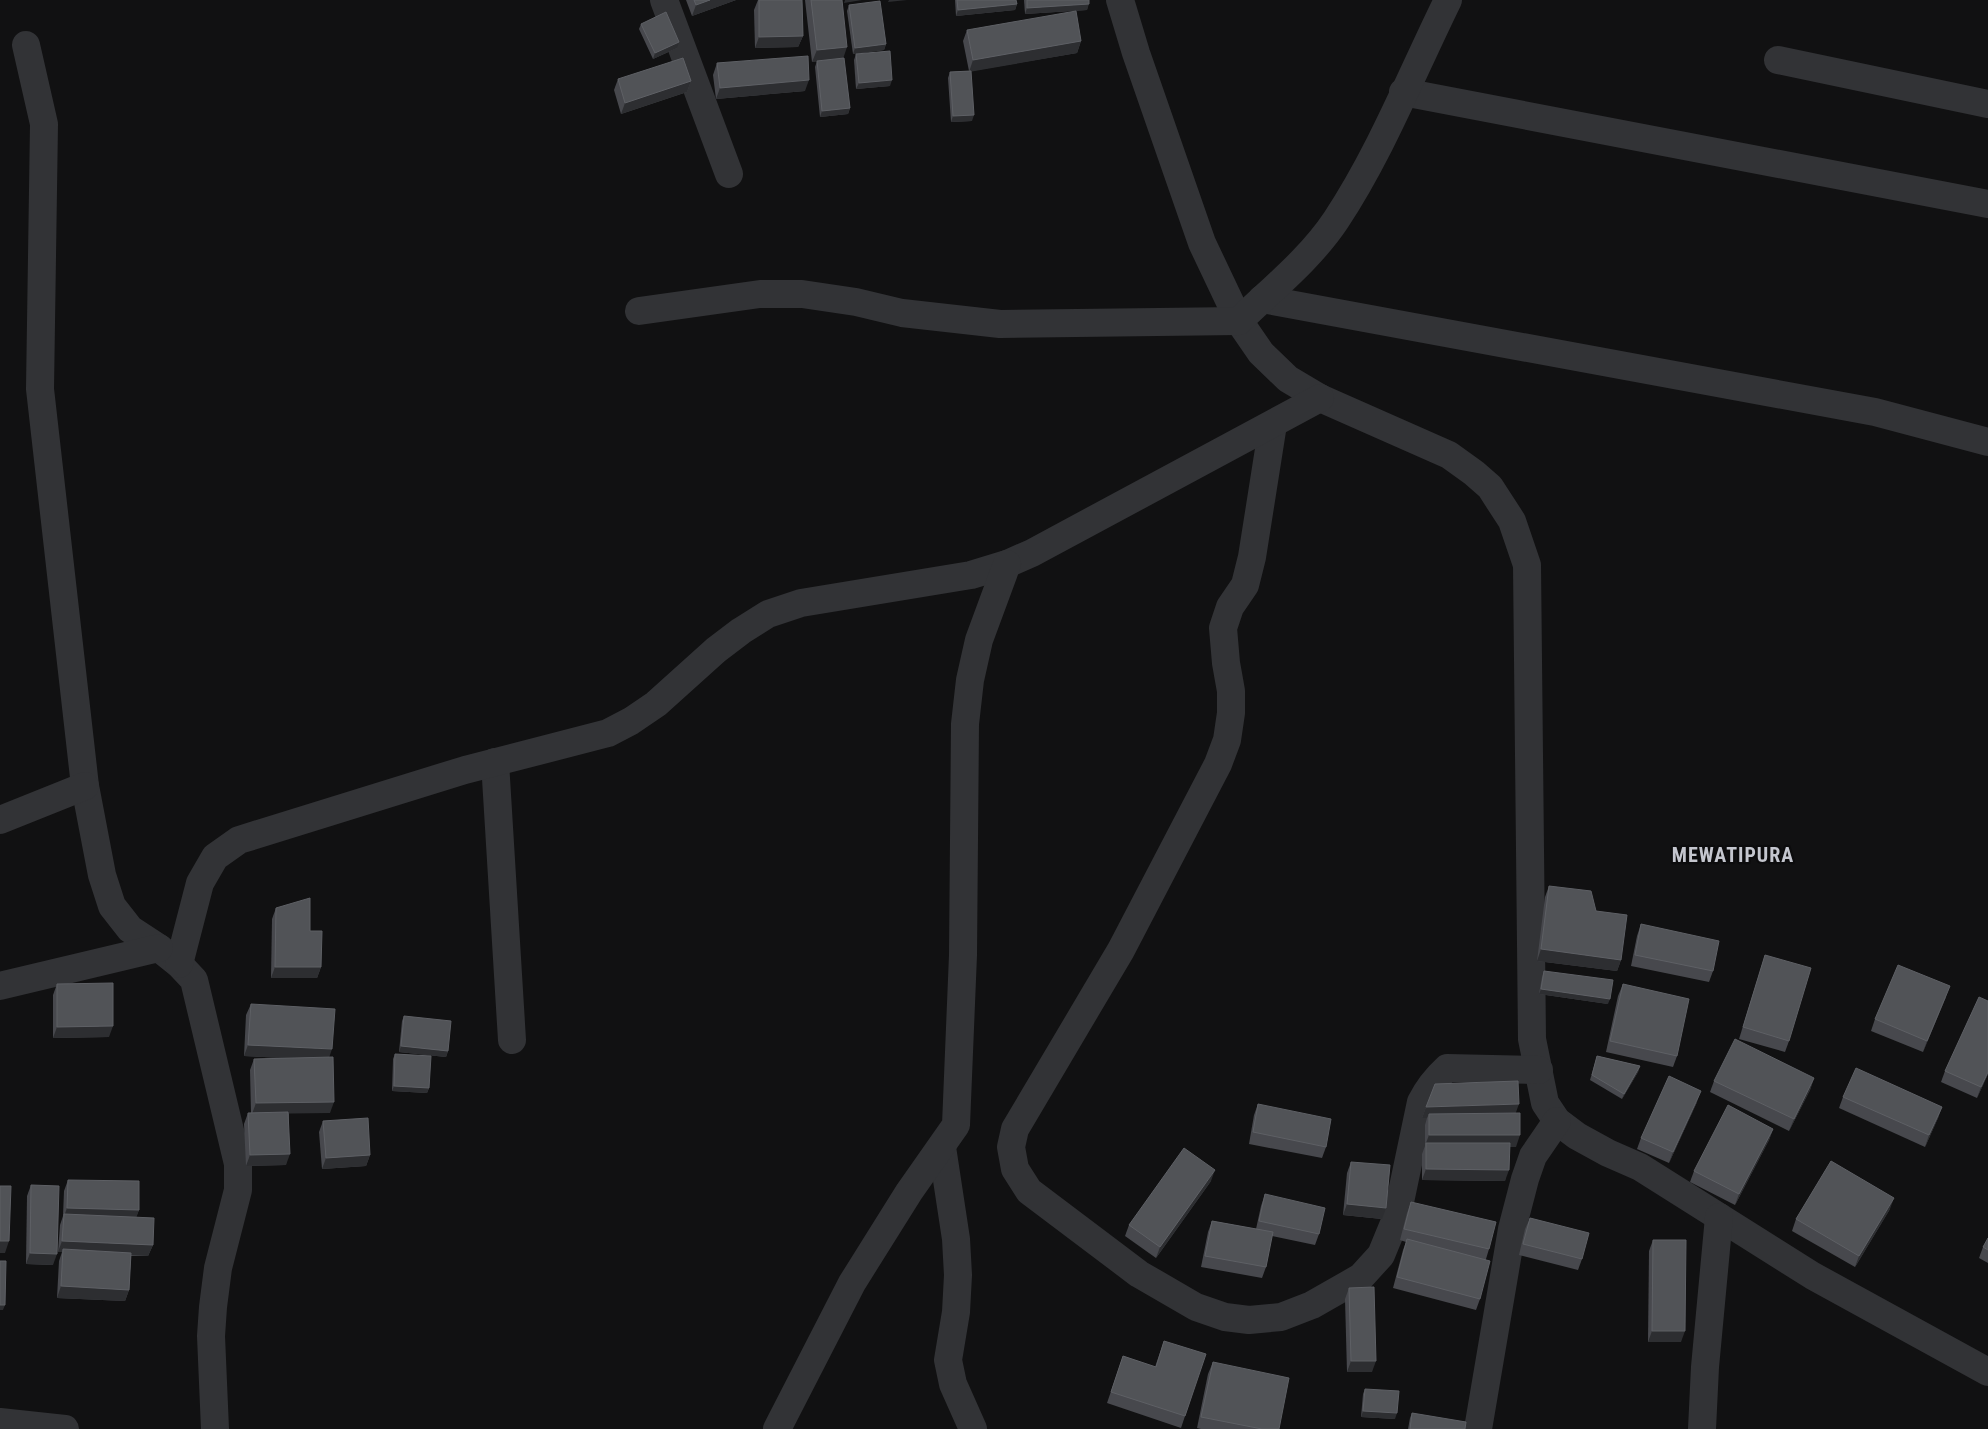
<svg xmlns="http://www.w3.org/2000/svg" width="1988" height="1429" font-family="'Roboto Condensed',sans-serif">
<rect width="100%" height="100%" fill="#111112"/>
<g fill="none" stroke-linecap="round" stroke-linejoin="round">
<!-- minor -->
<g stroke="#323336" stroke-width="28">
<path d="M664 0 729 174"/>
<path d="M1120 0 1136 53 1202 243 1239 321 1261 353 1288 379 1320 398 1449 455 1474 473 1490 487 1512 521 1527 565 1532 1039 1545 1103 1557 1121 1577 1136 1608 1153 1640 1167 1813 1276 1988 1372"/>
<path d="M26 45 44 124 40 389 85 786 102 875 112 906 130 929 159 948 179 964 194 980 238 1164V1190L218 1268 213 1307 211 1336 215 1429"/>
<path d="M1778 60 1988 104"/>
<path d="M1403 92 1988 204"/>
<path d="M1262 299 1875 412 1988 442"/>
<path d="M639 311 760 294H802L856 302 902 313 1000 324 1239 321C1272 289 1310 259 1336 220 1381 152 1412 73 1448 0"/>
<path d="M1273 424 1252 557 1245 585 1230 607 1223 628 1226 663 1231 691V713L1227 740 1218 764 1121 950 1015 1129 1011 1147 1015 1169 1029 1191 1139 1274 1196 1307 1225 1317 1249 1320 1281 1317 1312 1305 1361 1277 1381 1255 1397 1216 1421 1102C1428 1088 1436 1078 1447 1068L1539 1070"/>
<path d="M495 762 512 1040"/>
<path d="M0 820 85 786"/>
<path d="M179 964 200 883 215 857 239 840 465 770 608 733 631 721 656 704 716 650 741 631 768 614 801 603 971 575 1007 564 1032 553 1320 398"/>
<path d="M0 986 159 948"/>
<path d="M942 1147 956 1239 958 1275 956 1312 948 1360 953 1384 973 1429"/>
<path d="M0 1422 65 1429"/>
<path d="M777 1429 852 1283 909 1192 956 1125 963 955 965 724 970 680 979 640 1007 564"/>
<path d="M1478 1429 1512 1229 1525 1179 1533 1156 1557 1121"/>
<path d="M1702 1429 1705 1367 1719 1217"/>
</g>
</g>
<!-- wall -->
<g fill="#47484d">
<path d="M686 0H736L692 16Z"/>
<path d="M758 0H802L803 36 798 47 755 48 754 10Z"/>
<path d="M805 0H842L843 58 850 108 848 114 820 117 815 67 817 61 812 62Z"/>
<path d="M955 0H1016L1017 4 1015 10 956 16Z"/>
<path d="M1024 0H1089L1087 10 1025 14Z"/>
<path d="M849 5 886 44 884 50 853 54 847 11Z"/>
<path d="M641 24 677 48 653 59 639 29Z"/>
<path d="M967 30 1081 41 1077 53 971 71 972 121 951 122 948 78 950 72 969 71 963 41Z"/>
<path d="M856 54 890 86 856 89 854 60Z"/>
<path d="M717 63 805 91 716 99 713 75Z"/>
<path d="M618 79 691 81 687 92 621 114 614 90Z"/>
<path d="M1549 886 1596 911 1621 960 1617 971 1537 961 1545 897Z"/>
<path d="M276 908 310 931 321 967 317 978H271L272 919Z"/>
<path d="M1641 924 1713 971 1709 982 1631 966 1637 936Z"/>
<path d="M1765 955 1789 1041 1785 1052 1739 1039Z"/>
<path d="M1544 971 1608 1004 1539 994 1542 977Z"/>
<path d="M57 984 109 1037 53 1038V995Z"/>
<path d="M1623 984 1677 1056 1673 1067 1606 1052 1618 996Z"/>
<path d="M1946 997 1923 1052 1871 1031 1875 1019Z"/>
<path d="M1988 1001V1074L1977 1098 1941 1082 1945 1071Z"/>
<path d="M251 1004 329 1057 330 1113H289L286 1165 246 1166 244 1124 248 1113H251L250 1070 254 1059 285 1058 244 1056 246 1015Z"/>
<path d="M404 1016 448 1051 446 1057 399 1052 402 1021Z"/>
<path d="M395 1054 429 1088 427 1093 392 1091 393 1059Z"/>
<path d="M1597 1056 1640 1066 1638 1072 1622 1099 1590 1080Z"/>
<path d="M1814 1078 1810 1090 1789 1131 1710 1092 1714 1081Z"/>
<path d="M1843 1097 1942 1107 1938 1118 1925 1147 1839 1108Z"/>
<path d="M1697 1102 1669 1163 1637 1149 1641 1138Z"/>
<path d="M1258 1104 1326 1147 1322 1158 1249 1144 1254 1115Z"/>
<path d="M1426 1107 1516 1113V1147H1510L1505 1181 1422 1180V1154L1425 1146V1125L1427 1118H1422Z"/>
<path d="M323 1121 370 1155 366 1166 322 1169 319 1132Z"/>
<path d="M1773 1129 1769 1140 1735 1205 1690 1182 1694 1171Z"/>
<path d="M1351 1162 1382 1219 1343 1215 1347 1173Z"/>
<path d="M68 1180 139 1210 136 1217 153 1245 148 1256H131L129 1290 125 1301 57 1298 59 1261 62 1252H58L60 1225 63 1216 64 1191Z"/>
<path d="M1211 1181 1156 1258 1125 1236 1129 1225Z"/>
<path d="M31 1185 53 1265 26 1264 27 1196Z"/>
<path d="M1265 1194 1319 1234 1315 1245 1272 1236 1266 1267 1262 1278 1201 1267 1208 1232 1212 1221 1256 1229 1261 1206Z"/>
<path d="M1411 1202 1489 1249 1486 1259 1480 1299 1476 1310 1393 1288 1403 1250 1406 1242 1400 1240 1407 1213Z"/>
<path d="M1890 1209 1855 1267 1792 1231 1796 1219Z"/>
<path d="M1530 1218 1582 1259 1578 1270 1519 1255 1525 1229Z"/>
<path d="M1988 1238V1263L1979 1258 1983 1247Z"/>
<path d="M1653 1240 1681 1342H1648L1649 1251Z"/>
<path d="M1349 1288 1372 1372H1347L1345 1299Z"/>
<path d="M1164 1341 1185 1416 1181 1428 1107 1403 1123 1356 1155 1367Z"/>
<path d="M1213 1362 1279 1429H1201L1197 1428 1208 1374Z"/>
<path d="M1365 1389 1395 1419 1361 1417 1363 1394Z"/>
<path d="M1412 1413 1465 1429H1408L1410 1418Z"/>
</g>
<!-- shaded-wall -->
<g fill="#2d2e31">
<path d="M710 0H736L692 16 696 5Z"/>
<path d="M845 0H862L844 3Z"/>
<path d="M889 0H907L888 2Z"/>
<path d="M1017 4 1015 10 956 16 958 10Z"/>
<path d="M1089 4 1087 10 1025 14 1027 8Z"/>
<path d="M803 36 798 47 755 48 759 37Z"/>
<path d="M1081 41 1077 53 969 72 973 60Z"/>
<path d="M679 42 677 48 653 59 655 53Z"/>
<path d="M886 44 884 50 853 54 855 48Z"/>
<path d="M847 47 843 59 812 62 817 50Z"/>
<path d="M809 80 805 91 716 99 720 88Z"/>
<path d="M892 80 890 86 856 89 859 83Z"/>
<path d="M691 81 687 92 621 114 625 103Z"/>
<path d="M850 108 848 114 820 117 822 111Z"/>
<path d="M974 115 972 121 951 122 953 116Z"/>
<path d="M1541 949 1621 960 1617 971 1537 961Z"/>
<path d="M275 967H321L317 978H271Z"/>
<path d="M1950 986 1946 997 1923 1052 1927 1041Z"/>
<path d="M1541 989 1610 999 1608 1004 1539 994Z"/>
<path d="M113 1026 109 1037 53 1038 57 1027Z"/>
<path d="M248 1045 332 1049 328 1061 244 1056Z"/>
<path d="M401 1046 448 1051 446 1057 399 1052Z"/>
<path d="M1640 1066 1638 1072 1622 1099 1624 1094Z"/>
<path d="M1988 1072V1074L1977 1098 1981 1087Z"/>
<path d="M1814 1078 1810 1090 1789 1131 1794 1119Z"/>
<path d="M394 1086 429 1088 427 1093 392 1091Z"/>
<path d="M1701 1091 1697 1102 1669 1163 1673 1152Z"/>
<path d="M334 1102 330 1113 252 1114 256 1103Z"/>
<path d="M1519 1104 1515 1115 1429 1114 1427 1118H1422L1426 1107Z"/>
<path d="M1942 1107 1938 1118 1925 1147 1929 1135Z"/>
<path d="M1773 1129 1769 1140 1735 1205 1739 1194Z"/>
<path d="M1429 1135H1520L1516 1147H1426V1143Z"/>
<path d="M290 1154 286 1165 246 1166 250 1155Z"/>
<path d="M370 1155 366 1166 322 1169 326 1158Z"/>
<path d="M1426 1169 1509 1170 1505 1181 1422 1180Z"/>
<path d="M1215 1170 1211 1181 1156 1258 1160 1247Z"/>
<path d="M1894 1198 1890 1209 1855 1267 1859 1256Z"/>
<path d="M1347 1204 1386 1208 1382 1219 1343 1215Z"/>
<path d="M67 1208 139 1210 135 1221 63 1219Z"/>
<path d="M0 1241H9L5 1253H0Z"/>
<path d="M62 1241 153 1245 148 1256 63 1252V1249L62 1252H58Z"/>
<path d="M30 1253 57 1254 53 1265 26 1264Z"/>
<path d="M61 1286 129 1290 125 1301 57 1298Z"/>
<path d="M0 1305H5L3 1310H0Z"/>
<path d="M1652 1331H1685L1681 1342H1648Z"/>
<path d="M1351 1361H1376L1372 1372H1347Z"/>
<path d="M1363 1411 1397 1413 1395 1419 1361 1417Z"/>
</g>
<!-- building -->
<g fill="#515357" stroke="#5e6065">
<path d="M694 0H710L696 5Z"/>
<path d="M759 0H802L803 36 759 37Z"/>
<path d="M811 0H842L847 47 817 50Z"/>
<path d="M957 0H1016L1017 4 958 10Z"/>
<path d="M1027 0H1089V4L1027 8Z"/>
<path d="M880 1 886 44 855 48 849 5Z"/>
<path d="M1076 11 1081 41 973 60 967 30Z"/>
<path d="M666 12 679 42 655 53 641 24Z"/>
<path d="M890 51 892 80 859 83 856 54Z"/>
<path d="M808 56 809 80 720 88 717 63Z"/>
<path d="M683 58 691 81 625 103 618 79Z"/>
<path d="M844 58 850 108 822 111 817 61Z"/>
<path d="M971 71 974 115 953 116 950 72Z"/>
<path d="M1549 886 1591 891 1596 911 1627 915 1621 960 1541 949Z"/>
<path d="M310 898V931H322L321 967H275L276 908Z"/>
<path d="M1641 924 1719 941 1713 971 1635 955Z"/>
<path d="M1765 955 1811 968 1789 1041 1743 1027Z"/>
<path d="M1898 965 1950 986 1927 1041 1875 1019Z"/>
<path d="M1544 971 1613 980 1610 999 1541 989Z"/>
<path d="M113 983V1026L57 1027V984Z"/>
<path d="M1623 984 1689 999 1677 1056 1610 1041Z"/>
<path d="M1979 997 1988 1001V1072L1981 1087 1945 1071Z"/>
<path d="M251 1004 335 1009 332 1049 248 1045Z"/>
<path d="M404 1016 451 1021 448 1051 401 1046Z"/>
<path d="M1735 1039 1814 1078 1794 1119 1714 1081Z"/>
<path d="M395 1054 431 1056 429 1088 394 1086Z"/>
<path d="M1597 1056 1640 1066 1624 1094 1592 1075Z"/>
<path d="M333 1057 334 1102 256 1103 254 1059Z"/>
<path d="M1856 1068 1942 1107 1929 1135 1843 1097Z"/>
<path d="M1669 1076 1701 1091 1673 1152 1641 1138Z"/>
<path d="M1518 1081 1519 1104 1426 1107 1435 1084Z"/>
<path d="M1258 1104 1331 1119 1326 1147 1253 1132Z"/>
<path d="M1728 1105 1773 1129 1739 1194 1694 1171Z"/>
<path d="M288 1112 290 1154 250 1155 248 1113Z"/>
<path d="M1520 1113V1135H1429V1114Z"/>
<path d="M368 1118 370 1155 326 1158 323 1121Z"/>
<path d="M1426 1143H1510L1509 1170 1426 1169Z"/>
<path d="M1184 1148 1215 1170 1160 1247 1129 1225Z"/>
<path d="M1831 1161 1894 1198 1859 1256 1796 1219Z"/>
<path d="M1351 1162 1390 1165 1386 1208 1347 1204Z"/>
<path d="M68 1180 139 1181V1210L67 1208Z"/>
<path d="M31 1185 59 1186 57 1254 30 1253Z"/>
<path d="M0 1186H11L9 1241H0Z"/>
<path d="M1265 1194 1325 1208 1319 1234 1259 1221Z"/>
<path d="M1411 1202 1496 1222 1489 1249 1404 1229Z"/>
<path d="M64 1214 154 1218 153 1245 62 1241Z"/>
<path d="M1530 1218 1589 1233 1582 1259 1523 1244Z"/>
<path d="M1212 1221 1273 1232 1266 1267 1205 1256Z"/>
<path d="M1988 1238V1250L1983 1247Z"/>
<path d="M1407 1239 1490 1261 1480 1299 1397 1277Z"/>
<path d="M1653 1240H1686L1685 1331H1652Z"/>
<path d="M63 1249 131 1253 129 1290 61 1286Z"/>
<path d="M0 1261H6L5 1305H0Z"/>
<path d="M1374 1287 1376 1361H1351L1349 1288Z"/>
<path d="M1164 1341 1206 1354 1185 1416 1111 1392 1123 1356 1156 1367Z"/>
<path d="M1213 1362 1289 1378 1279 1429H1262L1201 1417Z"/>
<path d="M1365 1389 1399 1391 1397 1413 1363 1411Z"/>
<path d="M1412 1413 1466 1422 1465 1429H1410Z"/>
</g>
<g text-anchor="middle" stroke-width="4.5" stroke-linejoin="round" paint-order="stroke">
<!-- district labels -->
<g font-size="20" font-weight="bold" letter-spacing="1" fill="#c4c6ce" stroke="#0c0c0d">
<text x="1733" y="862">MEWATIPURA</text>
</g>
</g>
</svg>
